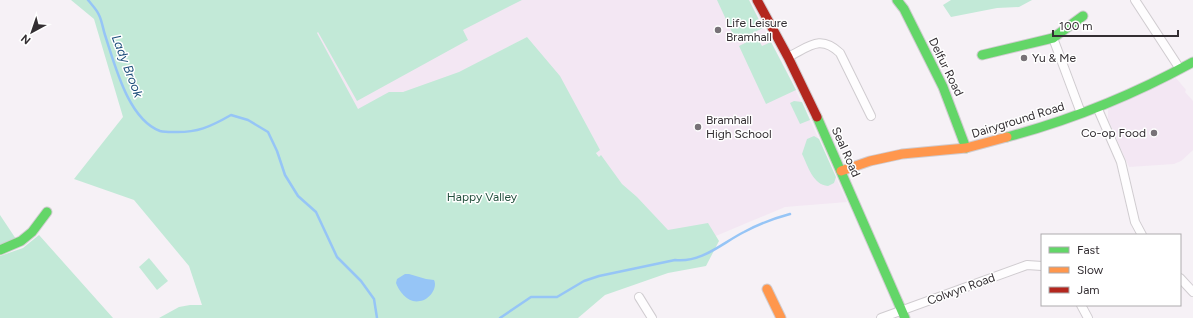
<svg xmlns="http://www.w3.org/2000/svg" width="1193" height="318" font-family="Figtree,sans-serif">
<rect width="100%" height="100%" fill="#f6f1f6"/>
<!-- built -->
<g fill="#f3e7f3">
<path d="M268 0H749L787 72 810 120 847 202 785 207 711 238 644 232 527 37 340 135Z"/>
<path d="M1176 78 1186 90 1185 92 1193 101V150L1181 161 1174 164 1129 167 1108 119V110L1110 107Z"/>
</g>
<!-- green -->
<g fill="#c2e9d7">
<path d="M71 0H522L463 30 468 40 357 101 318 32 317 33 358 109 389 92H403L459 72 527 37 560 76 600 150 596 153 599 157 601 155 622 184 637 197 668 230 708 223 719 241 706 266 668 273 605 295 578 318H159L179 307 190 305H202L189 266 134 200 74 179 123 117 94 19Z"/>
<path d="M717 0H749L763 28 736 41Z"/>
<path d="M951 0H1032L1019 7 997 8 951 17 943 5Z"/>
<path d="M757 37 762 46 771 42 796 90 766 104 739 46Z"/>
<path d="M794 101 802 102 810 120 800 124 790 103Z"/>
<path d="M814 136 819 139 836 177 834 183 828 186C813 185 808 166 802 154L807 139Z"/>
<path d="M0 215 16 239 0 246Z"/>
<path d="M39 235 113 318H0V256L23 248Z"/>
<path d="M149 258 168 281 157 290 139 267Z"/>
</g>
<!-- water -->
<path fill="#96c5f6" d="M405 274H409L426 279 434 280C438 288 429 300 420 301 409 304 399 292 396 283L397 279Z"/>
<g fill="none" stroke-linecap="round" stroke-linejoin="round">
<!-- stream -->
<g stroke="#96c5f6" stroke-width="2.5">
<path d="M88 0C92 5 97 10 99 15 102 21 103 29 105 35 115 65 128 119 160 131 164 132 169 132 173 132 197 133 210 127 231 115L248 120 268 132 277 151 285 175 298 196 316 212 337 257 361 281 374 299 377 318"/>
<path d="M500 318 531 297H557L584 281 599 276 675 260C702 263 722 243 744 232 759 224 775 218 790 214"/>
</g>
<!-- street casing -->
<g stroke="#d0ccd0" stroke-width="10">
<g id="street">
<path d="M1135 0 1180 69"/>
<path d="M1053 38 1081 113"/>
<path d="M788 57C809 47 820 34 840 53L871 116"/>
<path d="M1097 107 1121 162 1135 222 1142 235"/>
<path d="M1180 278 1193 292"/>
<path d="M639 297 652 318"/>
<path d="M1081 305 1088 318"/>
<path d="M881 318 1027 265 1042 266"/>
</g>
</g>
<!-- fast casing -->
<g stroke="#d0ccd0" stroke-width="11">
<g id="fast">
<path d="M897 0 904 9 943 87 966 148"/>
<path d="M982 55 1053 38 1083 16"/>
<path d="M817 117 905 318"/>
<path d="M1007 137C1071 120 1135 94 1193 62"/>
<path d="M0 250 21 241 32 232 47 212"/>
</g>
</g>
<!-- slow casing -->
<g stroke="#d0ccd0" stroke-width="11">
<g id="slow">
<path d="M841 171 870 161 902 154 966 148 1007 137"/>
<path d="M767 289 781 318"/>
</g>
</g>
<!-- jam casing -->
<g stroke="#d0ccd0" stroke-width="11">
<path id="jam" d="M757 0 788 57 817 117"/>
</g>
<!-- street -->
<use href="#street" stroke="#fefdfe" stroke-width="8"/>
<!-- fast -->
<use href="#fast" stroke="#63d668" stroke-width="9"/>
<!-- slow -->
<use href="#slow" stroke="#ff974d" stroke-width="9"/>
<!-- jam -->
<use href="#jam" stroke="#b3261e" stroke-width="9"/>
</g>
<!-- markers -->
<g fill="#777277" stroke="#fff" stroke-width="1.5">
<circle cx="718" cy="30" r="4"/>
<circle cx="1024" cy="58" r="4"/>
<circle cx="698" cy="127" r="4"/>
<circle cx="1154" cy="133" r="4"/>
</g>
<g text-anchor="middle" stroke-width="3" stroke-linejoin="round" paint-order="stroke">
<!-- poi labels -->
<g font-size="12" fill="#332e32" stroke="#fff" text-anchor="start">
<text x="726" y="27">Life Leisure<tspan x="726" dy="14">Bramhall</tspan></text>
<text x="1032" y="62">Yu &amp; Me</text>
<text x="706" y="124">Bramhall<tspan x="706" dy="14">High School</tspan></text>
<text x="1146" y="137" text-anchor="end">Co-op Food</text>
</g>
<!-- street labels -->
<g font-size="12" fill="#332e32" stroke="#fff">
<text transform="translate(946 67) rotate(64)" y="4">Delfur Road</text>
<text transform="translate(1018 120) rotate(-17)" y="4">Dairyground Road</text>
<text transform="translate(846 152) rotate(66)" y="4">Seal Road</text>
<text transform="translate(961 289) rotate(-20)" y="4">Colwyn Road</text>
</g>
<!-- park labels -->
<g font-size="12" fill="#24503d" stroke="#fff">
<text x="482" y="201">Happy Valley</text>
</g>
<!-- water labels -->
<g font-size="13" font-style="italic" fill="#1e4f7b" stroke="#fff">
<text transform="translate(128 66) rotate(69)" y="5">Lady Brook</text>
</g>
</g>
<!-- legend -->
<rect x="1041" y="234" width="140" height="72" fill="#ffffff" stroke="#adabad"/>
<rect x="1049" y="247" width="20" height="6" fill="#63d668" stroke="#adabad"/>
<text x="1077" y="254" font-size="12" fill="#332e32">Fast</text>
<rect x="1049" y="267" width="20" height="6" fill="#ff974d" stroke="#adabad"/>
<text x="1077" y="274" font-size="12" fill="#332e32">Slow</text>
<rect x="1049" y="287" width="20" height="6" fill="#b3261e" stroke="#adabad"/>
<text x="1077" y="294" font-size="12" fill="#332e32">Jam</text>
<!-- north arrow -->
<g transform="translate(32 32) rotate(220)" stroke="#ffffff" stroke-width="3" paint-order="stroke">
<path d="M0-3L7 15L0 10L-7 15Z" fill="#332e32"/>
<text y="-6" font-size="11" font-weight="bold" text-anchor="middle" fill="#332e32">N</text>
</g>
<!-- scale -->
<path d="M1053 30v6h125v-6" fill="none" stroke="#332e32" stroke-width="2"/>
<text x="1059" y="30" font-size="12" fill="#332e32" stroke="#ffffff" stroke-width="3" paint-order="stroke">100 m</text>
</svg>
